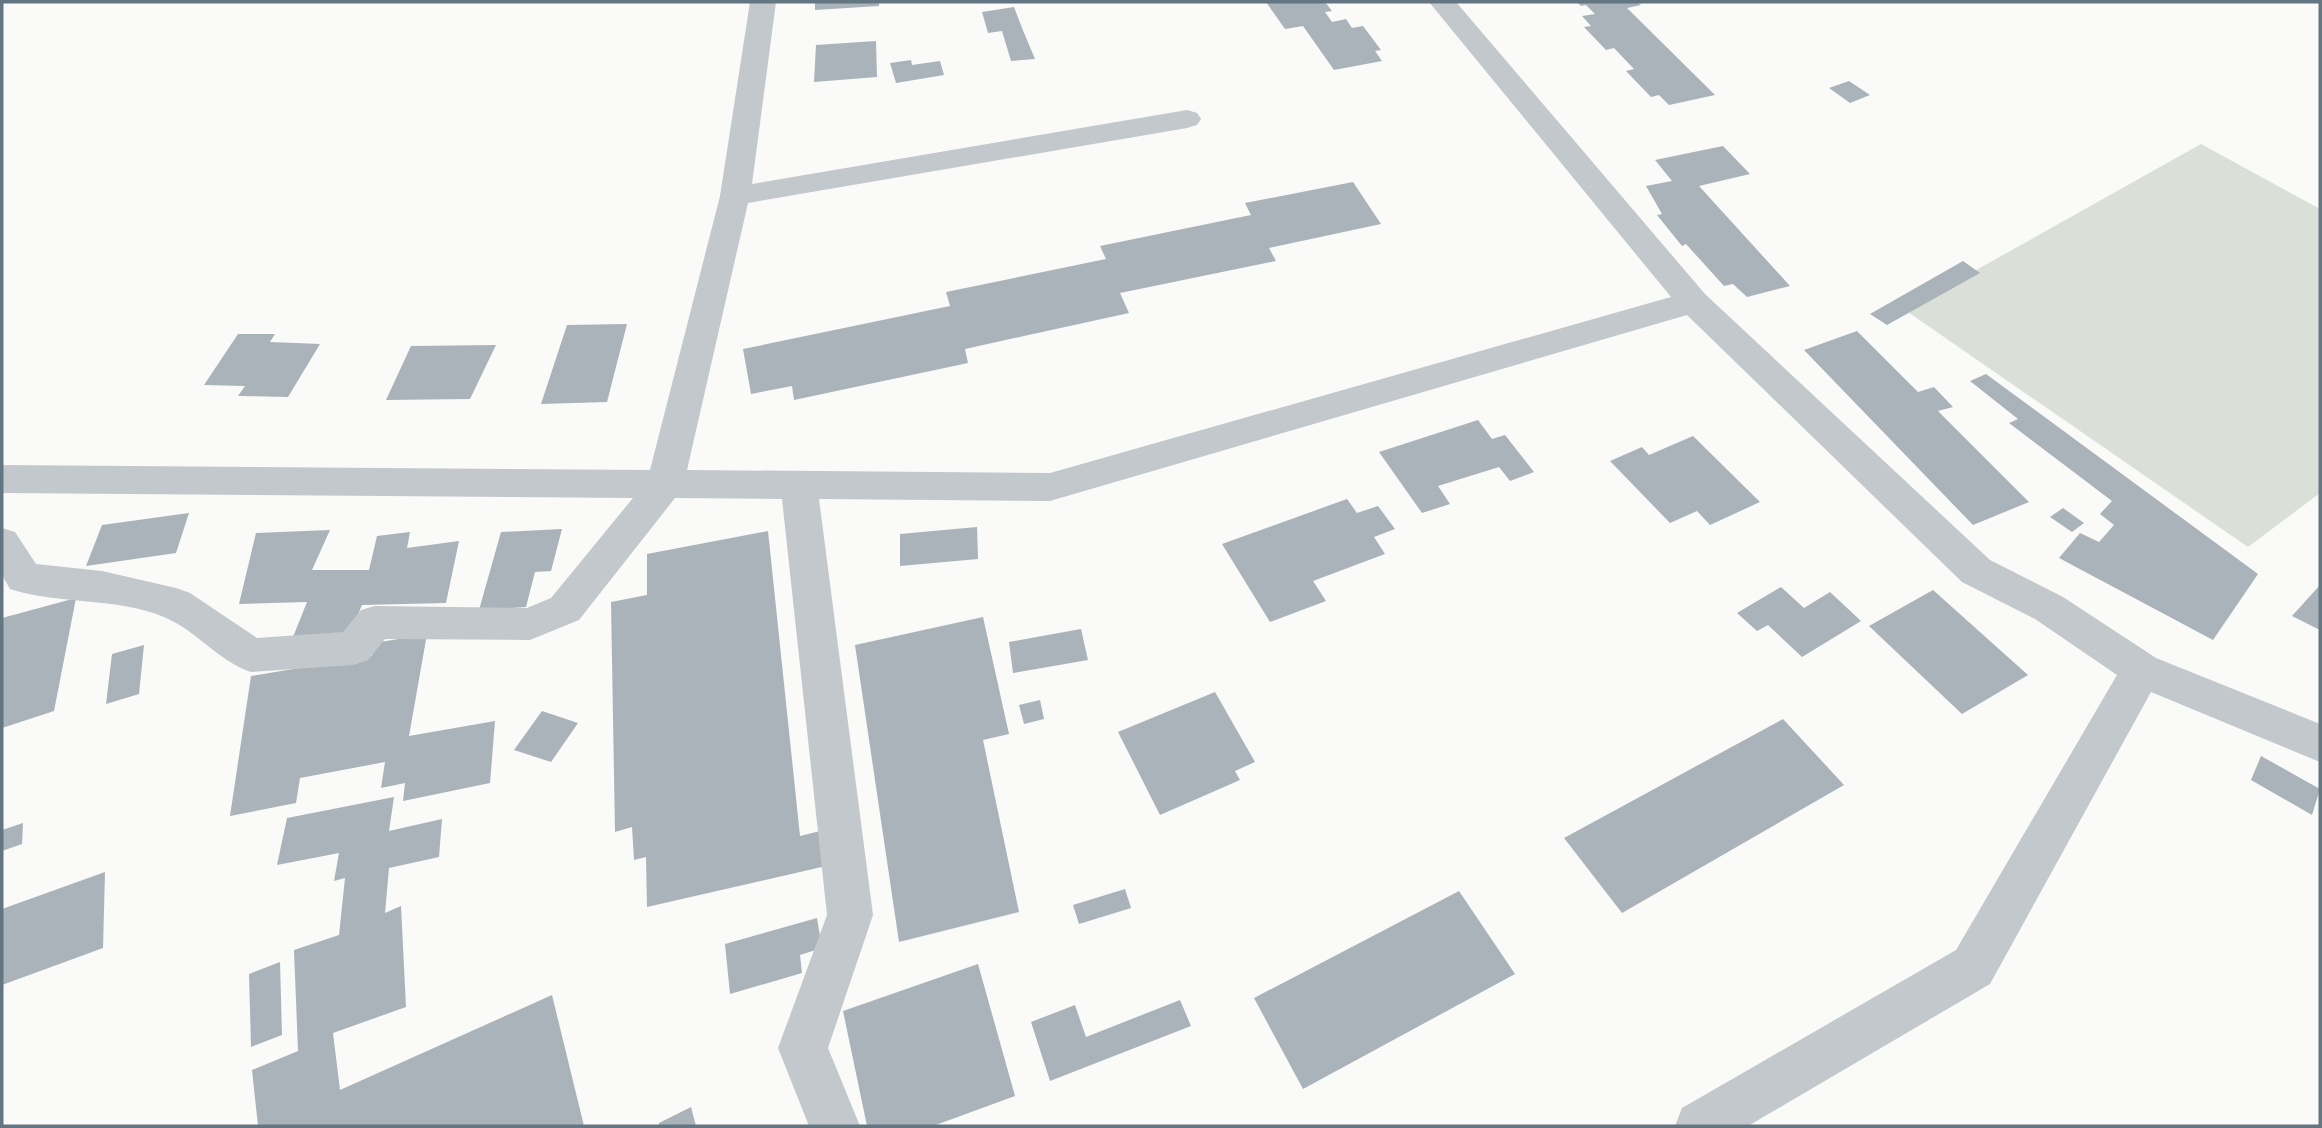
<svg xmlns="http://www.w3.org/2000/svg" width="2322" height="1128" font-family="'Golos Text',sans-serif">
<rect width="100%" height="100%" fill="#fafaf8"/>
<!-- green -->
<path fill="#dadfd7" d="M2201 144 2320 209V493L2248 547 1905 310Z"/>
<!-- building -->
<g fill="#aab3b9">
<path d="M815 2H879V6L815 10Z"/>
<path d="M1266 2H1325L1332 11 1325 12 1332 22 1346 19 1352 28 1363 26 1381 50 1375 51 1382 61 1334 70 1303 26 1285 29Z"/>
<path d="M1577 2H1637L1641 5 1627 8 1715 95 1669 105 1659 95 1651 97 1626 71 1634 69 1614 48 1606 50 1584 27 1591 26 1582 16 1595 14 1586 5 1581 6Z"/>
<path d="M1014 7 1022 28 1035 59 1011 61 1002 31 988 33 982 12Z"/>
<path d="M876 41 877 77 814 82 816 45Z"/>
<path d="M911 60 912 65 940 61 944 75 896 83 890 63Z"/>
<path d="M1849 81 1870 95 1850 103 1829 88Z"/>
<path d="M1723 146 1750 174 1699 186 1790 286 1747 297 1733 284 1724 286 1686 244 1682 246 1657 215 1662 214 1646 186 1672 181 1655 160Z"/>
<path d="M1353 182 1381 224 1269 248 1276 261 1120 293 1129 313 965 349 968 363 794 400 792 386 751 394 743 349 950 306 946 292 1106 259 1100 246 1251 215 1245 203Z"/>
<path d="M1963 261 1980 273 1887 325 1870 314Z"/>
<path d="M627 324 607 402 541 404 567 325Z"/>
<path d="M1857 331 1918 392 1934 387 1953 407 1938 411 2029 502 1973 525 1804 350Z"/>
<path d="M238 334H275L270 342 320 344 288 397 238 396 245 386 204 385Z"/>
<path d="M496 345 470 399 386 400 411 346Z"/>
<path d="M1986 374 2258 574 2213 640 2059 558 2080 533 2099 542 2114 525 2100 514 2112 501 2009 423 2018 419 1970 381Z"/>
<path d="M1478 420 1492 439 1505 435 1534 472 1510 481 1499 467 1438 486 1450 504 1422 513 1379 452Z"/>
<path d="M1693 436 1760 502 1710 525 1697 511 1670 523 1610 461 1642 447 1649 455Z"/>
<path d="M1347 499 1357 513 1378 506 1395 529 1374 537 1385 554 1313 581 1326 601 1270 622 1222 544Z"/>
<path d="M2063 508 2084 523 2072 532 2050 517Z"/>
<path d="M189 513 176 553 86 566 102 525Z"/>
<path d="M977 527 978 559 900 566V534Z"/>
<path d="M562 529 551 571 535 572 526 607 479 610 501 532Z"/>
<path d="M330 530 312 570H369L377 536 410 532 407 548 459 541 446 603 362 605 348 638 293 637 307 602 239 604 256 533Z"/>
<path d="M768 531 800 836 836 827 839 863 647 907 646 857 634 860 632 827 615 832 611 602 647 595V554Z"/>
<path d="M2320 585V630L2292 616Z"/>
<path d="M1781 587 1804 608 1830 592 1861 621 1802 657 1768 625 1757 631 1737 613Z"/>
<path d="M1933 590 2028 675 1962 714 1869 626Z"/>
<path d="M76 598 54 711 2 728V618Z"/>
<path d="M983 617 1009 734 983 740 1019 912 899 942 855 645Z"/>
<path d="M1081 629 1088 660 1013 673 1009 642Z"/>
<path d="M427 634 409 736 495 721 490 783 403 801 405 783 381 788 385 762 300 778 296 803 230 816 251 676 372 656 375 643Z"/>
<path d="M144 645 139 694 106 704 112 654Z"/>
<path d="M1215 692 1255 762 1235 771 1240 780 1160 815 1118 732Z"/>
<path d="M1040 700 1044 719 1024 724 1019 705Z"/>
<path d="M542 711 578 723 551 762 514 750Z"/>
<path d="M1783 719 1844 785 1622 913 1564 838Z"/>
<path d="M2261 756 2320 789 2312 815 2251 780Z"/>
<path d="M394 797 389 831 442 819 439 857 389 868 385 913 401 906 406 1007 333 1033 340 1090 552 995 584 1126H258L252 1070 298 1051 294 950 339 935 345 878 334 881 339 853 277 865 287 818Z"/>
<path d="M23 823 22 844 2 851V830Z"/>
<path d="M105 872 103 948 2 985V909Z"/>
<path d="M1125 889 1131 908 1079 924 1073 905Z"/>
<path d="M1459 891 1515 974 1303 1089 1254 998Z"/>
<path d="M817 918 822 948 800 955 802 973 730 994 725 944Z"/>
<path d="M280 962 282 1035 251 1047 249 974Z"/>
<path d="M978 964 1015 1096 933 1126H867L843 1011Z"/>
<path d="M1180 1000 1191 1026 1050 1081 1031 1022 1075 1005 1086 1037Z"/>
<path d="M691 1107 696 1126H659V1123Z"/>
</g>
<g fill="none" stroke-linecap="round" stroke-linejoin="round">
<!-- minor -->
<path fill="#c3c8cc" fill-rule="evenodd" d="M750 2H776L752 184 1187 110 1197 113 1201 119 1197 125 1187 128 748 203 687 470 1050 473 1671 297 1429 2H1456L1705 294 1990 560 2063 597 2156 658 2320 724V762L2151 692 1990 984 1748 1126H1675L1682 1108 1956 950 2117 675 2035 619 1962 582 1687 315 1050 501 819 499 873 915 828 1048 860 1126H809L778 1048 827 915 782 499 675 498 579 620 530 640 385 639 368 660 354 665 251 672C218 661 196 630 164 617 116 597 59 605 10 589L2 575V528L15 532 36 564 102 571 176 588 190 593 257 638 343 632 361 610 375 606 527 608 551 598 633 498 2 493V465L650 470 720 196Z"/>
</g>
<!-- border -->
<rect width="2322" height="1128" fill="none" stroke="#657683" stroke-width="7"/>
</svg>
